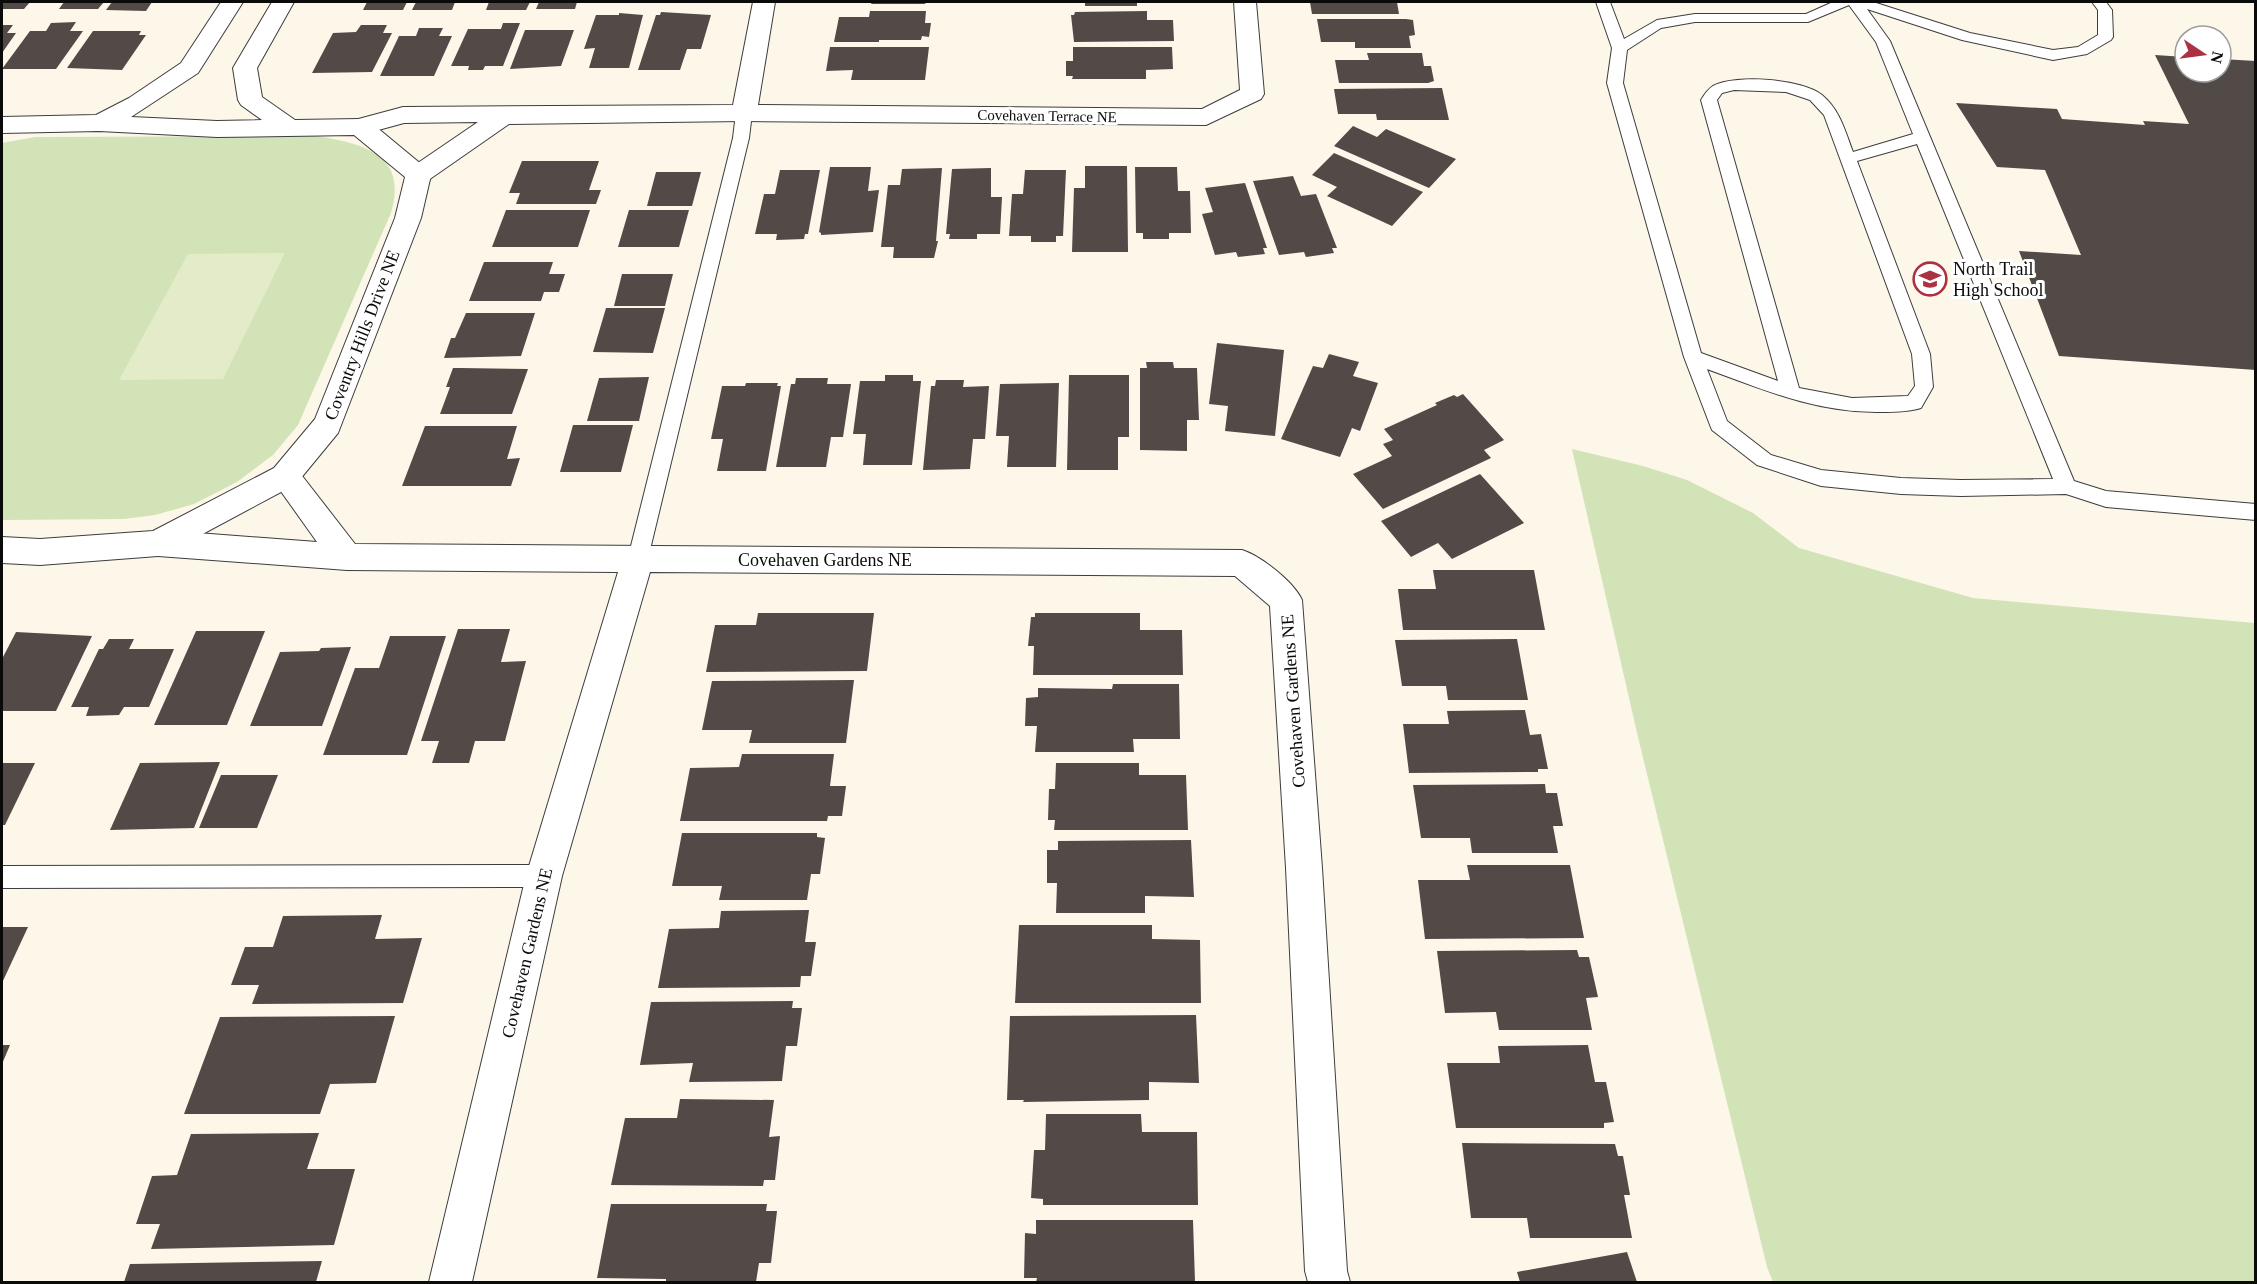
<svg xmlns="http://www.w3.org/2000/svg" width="2257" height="1284" font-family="Georgia,serif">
<rect width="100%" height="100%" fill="#fdf7e9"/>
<!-- green -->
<g fill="#d2e3b7">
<path d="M317 136C364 144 408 154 391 213L298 425 273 455 237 482 194 504 155 515 124 519 2 520V143L35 137Z"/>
<path d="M1572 449 1643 466 1687 480 1753 513 1799 548 1973 598 2255 623V1282H1773L1767 1267 1638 737Z"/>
</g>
<!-- pitch -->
<path fill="#e3ebc8" d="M285 253 223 379 119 380 188 254Z"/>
<!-- building -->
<g fill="#514a47">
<path d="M2 2H30L24 9H2Z"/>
<path d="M64 2H104L98 9H59Z"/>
<path d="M112 2H152L146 11 106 10Z"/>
<path d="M367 2H407L403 10H363Z"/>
<path d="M416 2H455L452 10H412Z"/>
<path d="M489 2H530L526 10H486Z"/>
<path d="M539 2H577L575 9H536Z"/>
<path d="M872 2H926L925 4H871Z"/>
<rect x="1085" y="2" width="52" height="4"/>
<path d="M1310 2H1397L1399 14H1312Z"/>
<path d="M870 11H926L925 23H931L929 37 922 36 921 40H879V42H834L839 17H869Z"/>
<path d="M1147 11V20H1173L1174 41 1074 42 1071 15H1074L1075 12Z"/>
<path d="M661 12 711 15 701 49H687L680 70H638L656 15H660Z"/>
<path d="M619 13 643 15 629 68H589L595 48 584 49 596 15H619Z"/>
<path d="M1317 19H1406L1413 20 1415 35 1409 36 1411 48H1355V42H1321Z"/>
<path d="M76 22 70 31H83L56 69H2L30 31H46L51 23Z"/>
<path d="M503 23H520L503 66H485L483 70H468L469 66H451L468 29H501Z"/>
<path d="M2 25H13L7 33H16L2 53Z"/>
<path d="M361 25H387L383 33H392L372 72 312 73 333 33 356 32Z"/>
<path d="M419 28H443L439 36H452L434 76H380L399 36H416Z"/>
<path d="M525 30H574L561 66 510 69Z"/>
<path d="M93 31H141L139 35H146L122 70 67 68Z"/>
<path d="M830 47H929L925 80H851L853 70 826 71Z"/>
<path d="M1073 47H1172L1173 69 1146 70V79H1072L1073 76H1066V61H1073Z"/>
<path d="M1367 53H1422L1424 66H1431L1434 81 1428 83H1339L1335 60H1369Z"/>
<path d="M2155 55 2185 57V72H2221V59L2256 61V370L2059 356 2019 251 2081 255 2045 170 1997 167 1956 103 2057 109 2062 119 2145 125 2143 121 2189 124Z"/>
<path d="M1442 88 1449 120H1377L1376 114H1338L1334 89Z"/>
<path d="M1353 126 1377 137 1386 129 1456 159 1429 188 1334 146Z"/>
<path d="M1334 153 1423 192 1392 226 1327 196 1337 187 1312 175Z"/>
<path d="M522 161H599L589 190H601L596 204H516L520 193H509Z"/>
<path d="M1085 166H1127L1128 252H1072L1074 188H1085Z"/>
<path d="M830 167H871L868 191 879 190 873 232 821 235V233L819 232Z"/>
<path d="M1135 167H1177L1178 191H1190L1191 233H1169V239H1143V233H1136Z"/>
<path d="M942 168 936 241H938L934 258H893L894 247H881L888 185H900L902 169Z"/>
<path d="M991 168V197H1002L1000 234H977V239H949L950 234H946L952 169Z"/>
<path d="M780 170H820L808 234H805L804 239 776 240 777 234H755L764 194H775Z"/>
<path d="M1025 170H1066L1063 236H1056V242H1031V236H1009L1012 194H1023Z"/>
<path d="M656 172H701L692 206H647Z"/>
<path d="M1293 176 1301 196 1316 194 1337 248H1332L1334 253 1306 257 1304 252 1279 255 1253 181Z"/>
<path d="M1245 183 1267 248H1263L1265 254 1238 257 1236 252 1215 255 1202 214 1213 212 1205 188Z"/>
<path d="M506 210H590L578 247H492Z"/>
<path d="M629 210H689L679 247H618Z"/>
<path d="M484 262H553L549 274H565L559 292H544L541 301H469Z"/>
<path d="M622 274H673L665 306H614Z"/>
<path d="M606 308H665L653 353 593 352Z"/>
<path d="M466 313H535L521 356 444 358 451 338H455Z"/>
<path d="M1217 343 1284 350 1275 436 1225 431 1228 406 1209 404Z"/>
<path d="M1329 354 1359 362 1353 376 1378 383 1360 431 1352 428 1340 457 1281 439 1313 366 1323 368Z"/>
<path d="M1146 362H1173L1174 368H1197L1199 420H1187V451L1140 450V368H1147Z"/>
<path d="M453 368H460L528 369 512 414H440L450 387H446Z"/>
<path d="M885 375H913V381H921L912 465H863L866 434H853L860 381H885Z"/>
<path d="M1069 375H1129V437H1118V470H1067Z"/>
<path d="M649 377 639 421H587L599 378Z"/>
<path d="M796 378H828L827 384H851L843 437H831L826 467H776L791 384H795Z"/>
<path d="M936 380H964L963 387 989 386 985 439H973L970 469 923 470 931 386H935Z"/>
<path d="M746 383H778L777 386H781L766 471H717L723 439H711L722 386H745Z"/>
<path d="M1059 383 1056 467H1007L1009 436H996L1000 384Z"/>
<path d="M1463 394 1504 440 1484 450 1491 458 1383 509 1353 474 1392 456 1383 444 1393 440 1384 429 1437 405 1435 403 1454 395 1457 397Z"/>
<path d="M573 425H633L621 472H560Z"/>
<path d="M425 426H517L507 459 520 458 511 486H402Z"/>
<path d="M1480 474 1524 523 1452 559 1438 543 1411 557 1381 521Z"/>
<path d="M1433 570H1534L1545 630H1403L1398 589H1436Z"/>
<path d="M758 613H874L867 671 706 672 715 625H756Z"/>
<path d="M1035 613H1140V630H1182L1183 675H1033L1034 646H1028L1031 617H1035Z"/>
<path d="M458 629H510L501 662 526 661 505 741H475L469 763H432L439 741H421Z"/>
<path d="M196 631H265L227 725H154Z"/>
<path d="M16 632 92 636 56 711H2V659Z"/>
<path d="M390 636H446L407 755H323L355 668H379Z"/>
<path d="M109 639H134L129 649H174L149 707H124L119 715 86 716 89 707H71L99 649H103Z"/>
<path d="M1517 639 1528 700H1448L1446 686H1402L1395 640Z"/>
<path d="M351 647 322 726H250L280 652 319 651 321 648Z"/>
<path d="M854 680 846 743H749L752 730H702L712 681Z"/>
<path d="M1113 684H1179L1180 739H1133L1134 752H1035L1037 726H1025L1026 698 1038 697V688L1112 689Z"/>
<path d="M1525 710 1530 735 1541 734 1548 769H1538V772L1409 773 1403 724H1449L1447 711Z"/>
<path d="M742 754H834L830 786H846L842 816H828L827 821H680L690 768 739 767Z"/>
<path d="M220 762 194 828 110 830 140 763Z"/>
<path d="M2 763H35L5 825H2Z"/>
<path d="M1056 763H1139V775H1186L1188 830H1054L1055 820H1048L1049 789H1055Z"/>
<path d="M221 775H278L257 828H199Z"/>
<path d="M1545 784 1546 793H1557L1563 826H1553L1558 853H1472L1470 838H1421L1413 785Z"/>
<path d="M682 833H817V837L825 838 820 874H811L807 900H719L722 886H672Z"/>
<path d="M1191 840 1194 897 1145 896V913H1056L1057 883H1047V850H1058V841Z"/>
<path d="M1467 865H1570L1584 938 1425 939 1418 880H1470Z"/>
<path d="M809 910 805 942H816L811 976H801L800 987 658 988 669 929 719 928 721 911Z"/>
<path d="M382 915 375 939 422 938 403 1003 252 1004 259 985H231L245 947H273L283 916Z"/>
<path d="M1019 925H1152V939L1200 940 1201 1003H1015Z"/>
<path d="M2 927H28L2 983Z"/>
<path d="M1577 950 1579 957H1589L1598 997 1586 998 1592 1030H1499L1496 1012 1445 1013 1437 951Z"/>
<path d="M793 1001 792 1008H802L797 1046H786L782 1081 689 1082 693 1063 640 1065 651 1002Z"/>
<path d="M1196 1015 1199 1083 1149 1082V1100L1023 1102 1024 1100H1007L1010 1016Z"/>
<path d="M395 1016 376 1083 330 1084 320 1114H184L220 1017Z"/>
<path d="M2 1045H10L2 1064Z"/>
<path d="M1588 1045 1595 1082H1606L1614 1122 1604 1123V1128H1456L1447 1063H1500L1498 1046Z"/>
<path d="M680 1099 774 1100 769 1137 780 1136 775 1180H764L763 1186 611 1185 625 1118H677Z"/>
<path d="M1046 1114H1141L1142 1132H1197L1198 1205H1043V1199L1031 1198 1034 1150H1045Z"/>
<path d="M319 1133 307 1169H355L334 1245 151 1249 160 1224H136L152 1176 177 1175 191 1134Z"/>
<path d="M1462 1143 1615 1144 1618 1156H1623L1630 1195H1624L1632 1238H1530L1527 1218H1471Z"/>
<path d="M611 1204H767L766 1211H777L771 1263H759L756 1282H666V1279L597 1278Z"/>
<path d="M1036 1220H1193L1195 1282H1036L1037 1278H1024L1025 1233 1036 1234Z"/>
<path d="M1627 1252 1637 1282H1520L1517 1272Z"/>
<path d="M322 1261 316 1282H124L130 1264Z"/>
</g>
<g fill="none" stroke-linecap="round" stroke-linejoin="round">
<!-- service casing -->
<g stroke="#3d3d3d" stroke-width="2">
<g id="service">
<path d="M1596 2H1610L1624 39 1657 20 1695 14H1806L1833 2H1873L1970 33 2053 50 2078 47 2098 35V10L2092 2H2106L2112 10 2113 37 2111 40 2087 54 2053 60 1962 40 1867 9 1890 41 2074 481 2106 491 2256 504V520L2106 507 2066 494 1961 496 1901 494 1821 486 1757 465 1712 430 1710 425 1684 357 1607 83 1612 48ZM1849 5 1876 42 1913 134 1853 152C1845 131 1840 110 1822 95 1803 79 1736 74 1713 86 1708 89 1704 95 1701 100L1778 381 1701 353 1623 83 1627 50 1661 28 1695 22H1808ZM1734 90 1786 92 1810 100 1824 115 1912 354 1915 386 1908 396 1852 398 1799 388 1717 100 1722 93ZM1917 144 2053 479 1961 480 1901 478 1821 470 1771 455 1727 421 1707 369C1764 390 1818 413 1880 412 1893 412 1908 412 1921 408L1933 387 1930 354 1857 161Z"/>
<path d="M744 108 752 113 749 138 648 558 645 564 638 566 631 564 628 558 733 138 736 113Z"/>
<path d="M544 865 552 868 556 876 552 884 544 887 2 888V866Z"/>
</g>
</g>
<!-- minor casing -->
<g stroke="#3d3d3d" stroke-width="2">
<g id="minor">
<path d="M753 2H775L758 105 1202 109 1240 90 1234 2H1256L1264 94 1261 99 1206 125 744 121 509 124 427 181 418 184 409 181 405 175 409 169 478 122 404 123 360 135 351 133 348 127 351 121 403 107 733 105Z"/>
<path d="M285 464 296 468 355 544 1242 550C1261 556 1294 582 1302 600L1322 868 1347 1271 1350 1282H1308L1305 1271 1286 868 1270 606 1235 576 650 572 562 876 472 1282H429L526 876 618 572 347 570 158 556 147 552 142 543 147 534 158 530 317 542 270 476 274 468Z"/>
</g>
</g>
<!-- tertiary casing -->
<g stroke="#3d3d3d" stroke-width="2">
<path id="tertiary" d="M221 2H243L198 73 131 117 217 121 262 120 241 105 238 100 233 68 272 2H294L257 68 262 97 295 120 360 119 369 121 427 169 431 175 421 218 338 433 296 484 169 552 158 556 40 565 2 563V537L40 539 153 531 274 468 315 419 395 218 405 177 354 135 217 137 99 131 2 133V117L96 115 129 98 181 63Z"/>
</g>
<!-- service -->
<use href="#service" fill="#fff" fill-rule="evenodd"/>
<!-- minor -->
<use href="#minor" fill="#fff" fill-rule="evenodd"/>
<!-- tertiary -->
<use href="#tertiary" fill="#fff" fill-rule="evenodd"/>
</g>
<!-- icons -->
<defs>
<g id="school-ring" transform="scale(1.725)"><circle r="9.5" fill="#fff" stroke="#ab3143" stroke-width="1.5"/><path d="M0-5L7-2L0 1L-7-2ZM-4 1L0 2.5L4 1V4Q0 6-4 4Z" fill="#ab3143"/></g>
</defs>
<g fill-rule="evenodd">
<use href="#school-ring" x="1930" y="279"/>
</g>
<g text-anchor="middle" stroke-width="6" stroke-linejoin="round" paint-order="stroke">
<!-- far-street labels -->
<g font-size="15" fill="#0a0a0a" stroke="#fff">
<text transform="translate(1047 116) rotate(1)" y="5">Covehaven Terrace NE</text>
</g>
<!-- poi labels -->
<g font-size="18" fill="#0a0a0a" stroke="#fff" text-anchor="start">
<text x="1953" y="275">North Trail<tspan x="1953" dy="21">High School</tspan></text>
</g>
<!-- street labels -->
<g font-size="18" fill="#0a0a0a" stroke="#fff">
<text transform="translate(362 335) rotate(-69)" y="6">Coventry Hills Drive NE</text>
<text x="825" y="566">Covehaven Gardens NE</text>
<text transform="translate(1293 701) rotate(-94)" y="6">Covehaven Gardens NE</text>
<text transform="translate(527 953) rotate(-77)" y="6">Covehaven Gardens NE</text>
</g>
</g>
<!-- border -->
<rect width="2257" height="1284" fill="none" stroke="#0a0a0a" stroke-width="6"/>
<!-- north arrow -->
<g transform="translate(2203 54) rotate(103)"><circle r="28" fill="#ffffff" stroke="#9d9d9d" stroke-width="1.5"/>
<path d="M0-4.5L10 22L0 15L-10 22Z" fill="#ab3143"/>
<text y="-9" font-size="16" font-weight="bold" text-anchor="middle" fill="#0a0a0a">N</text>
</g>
</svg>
